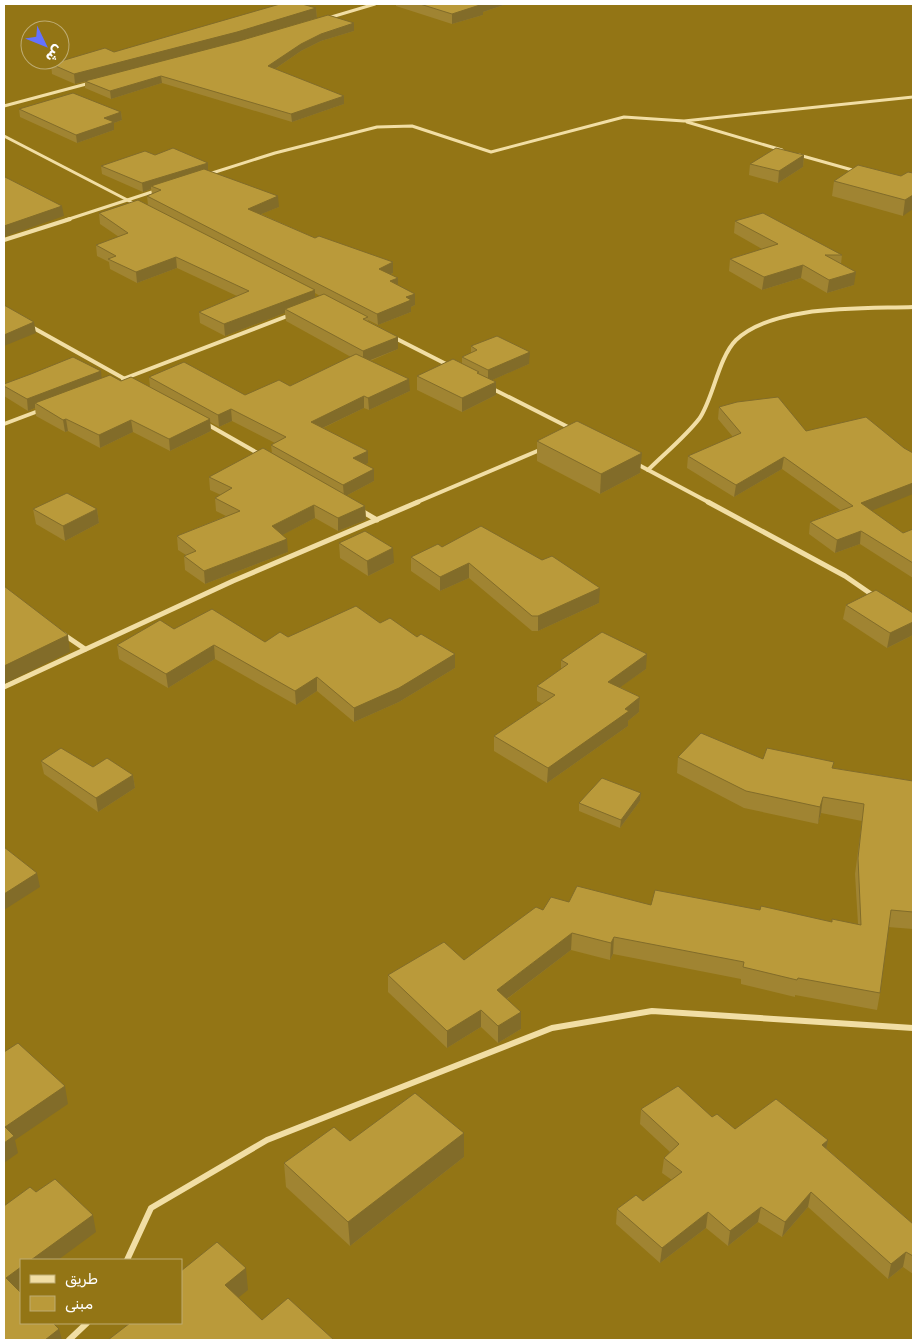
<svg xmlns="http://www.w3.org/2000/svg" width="917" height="1344" font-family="Rubik,'Noto Naskh Arabic',sans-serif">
<rect width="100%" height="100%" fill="#937515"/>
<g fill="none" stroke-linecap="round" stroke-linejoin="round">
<!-- minor-far3 -->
<g stroke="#f1dea4" stroke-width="3">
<path d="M328 18 375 4"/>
<path d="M4 106 90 83"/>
<path d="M687 122 782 150"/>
<path d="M4 136 137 205"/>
<path d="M799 155 856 171"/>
<path d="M209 174 275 153 377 127 412 126 491 152 624 117 684 121 913 97"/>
<path d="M66 220 158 190"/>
</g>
<!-- minor-far2 -->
<g stroke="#f1dea4" stroke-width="4">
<path d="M4 240 70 219"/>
<path d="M30 326 132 383"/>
<path d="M393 337 450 366"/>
<path d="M123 379 290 315"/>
<path d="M491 388 572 429"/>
<path d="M205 423 261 455"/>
<path d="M4 424 41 410"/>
<path d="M635 463 710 503"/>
<path d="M648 470C664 454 685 437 699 419 713 400 718 358 736 340 774 304 864 309 913 307"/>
<path d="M415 503 542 449"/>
</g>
<!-- minor-far1 -->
<g stroke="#f1dea4" stroke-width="5">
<path d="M708 502 845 576 874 596"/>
<path d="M360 510 377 520"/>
<path d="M63 634 85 649"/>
<path d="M4 687 233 581 418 502"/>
</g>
<!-- minor -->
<g stroke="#f1dea4" stroke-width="6">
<path d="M127 1260 151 1208 267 1140 552 1028 652 1011 913 1028"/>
<path d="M69 1340 87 1323"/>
</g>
</g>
<!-- wall -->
<g fill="#a08432" fill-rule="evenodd">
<path d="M396 4H507L483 12V15L452 24 396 6Z"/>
<path d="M316 8 317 18 354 23V31L321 41 301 51 275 69 344 96V104L292 122 162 83 111 99 85 88V82L75 84 52 74 51 64 114 52Z"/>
<path d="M19 109 121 112 122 120 114 123V130L77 143 20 117Z"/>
<path d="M155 155 208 163V171L279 207 261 214 315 238 393 262V273L390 275 398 278V285L415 305 411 307V312L378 325 368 320V321L398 337V349L370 361 410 391 369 410 364 408 323 428 368 451V463L365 464 374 481 346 496 365 506 366 520 338 531 315 518 282 535 288 552 205 584 185 570 184 556 186 555 178 550 177 536 226 516 216 511 215 498 221 495 210 490 209 477 272 453 271 445 275 443 232 421 219 427 210 422 211 431 170 451 133 432 100 448 68 431 65 432 36 416 35 408 28 411 4 396V384L102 378 150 387 149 377 245 395 290 386 351 357 286 321 285 313 225 336 200 323 199 312 237 296 177 268 137 283 110 269 109 262 97 256 96 245 119 237 100 224 99 213 148 205 147 196 152 194 151 189 143 192 102 174 101 166ZM315 293 320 296 315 298Z"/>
<path d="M804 155 803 167 778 183 749 175 750 164Z"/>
<path d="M913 173 903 216 832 196 834 181 901 176Z"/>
<path d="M735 221 842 255 841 264 854 285 827 293 801 278 762 290 729 271 730 259 762 249 734 233Z"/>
<path d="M471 346 529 364 492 380 496 382V395L462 412 417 390V376L462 364V357L471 353Z"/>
<path d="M719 407 903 533 913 529V578L860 544 835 553 809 534 810 522 840 510 782 469 734 497 687 468 688 456 733 437 718 419Z"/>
<path d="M537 441 640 473 600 494 537 461Z"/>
<path d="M33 509H97L99 523 65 541 36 524Z"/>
<path d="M339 543 394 563 368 576 340 558Z"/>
<path d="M442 547 599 603 538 631H532L469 578 440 591 411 571V557Z"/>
<path d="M846 605 913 613V635L887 648 843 619Z"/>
<path d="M380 623 417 637 455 654V668L399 702 354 722 317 691 296 705 215 659 168 688 119 659 117 645 174 629 265 642 288 637Z"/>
<path d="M561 660 646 669 620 687 640 697 639 712 628 721V726L547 783 494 751V736L543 704 537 701V686L561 670Z"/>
<path d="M678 757 763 759 833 768 913 781V929L888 927 880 993 877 1010 795 995V997L741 984V979L613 954 610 960 571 950 507 999 521 1029 498 1043 481 1027 447 1048 388 992V975L464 960 543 910 569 902 651 905 760 910 832 922 858 924 855 874 862 821 821 813 818 824 744 808 677 773Z"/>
<path d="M41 761 93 767 133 775 135 788 98 812 44 774Z"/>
<path d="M641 793 640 801 620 828 579 811V803Z"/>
<path d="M641 1109 712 1117 735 1129 828 1140 826 1148 913 1224V1274L903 1267 888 1279 808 1207 782 1237 758 1222 728 1246 706 1228 660 1263 616 1224 617 1209 643 1201 672 1180 662 1173 664 1158 670 1152 640 1124Z"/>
<path d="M464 1133V1157L350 1246 286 1187 284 1163 350 1141Z"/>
</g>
<!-- shaded-wall -->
<g fill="#826c29">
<path d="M479 4H507L483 12V15L452 24V14Z"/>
<path d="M316 8 317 18 238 42 75 84 74 74Z"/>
<path d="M354 23V31L321 41 301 51 269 73 268 66 301 44 321 34Z"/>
<path d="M161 76 162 83 111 99 110 91Z"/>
<path d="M344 96V104L292 122 291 114Z"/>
<path d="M121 112 122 120 114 123V130L77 143 76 135 104 118Z"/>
<path d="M804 155 803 167 778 183 779 171Z"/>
<path d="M208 163V171L151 186V189L143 192 142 183Z"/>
<path d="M913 195V209L903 216 905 200Z"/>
<path d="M278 196 279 207 249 219 248 209Z"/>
<path d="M62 206 64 216 4 237V226Z"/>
<path d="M176 257 177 268 137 283 136 272Z"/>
<path d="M393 262V273L379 280V269Z"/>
<path d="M803 265 801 278 762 290 764 277Z"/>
<path d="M856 272 854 285 827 293 829 280Z"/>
<path d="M398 278V290L390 281Z"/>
<path d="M315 290V301L285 309V313L225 336 224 324Z"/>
<path d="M415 294V305L411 307V312L378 325 377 314 406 297Z"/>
<path d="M34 322 36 333 4 346V335Z"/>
<path d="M398 337V349L363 363V351Z"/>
<path d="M530 352 529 364 488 382V370Z"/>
<path d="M101 371 102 382 35 403V408L28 411 27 399Z"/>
<path d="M409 379 410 391 369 410 368 398Z"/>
<path d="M496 382V395L462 412V398Z"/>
<path d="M364 396V408L312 433 311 422Z"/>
<path d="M231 409 232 421 219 427 218 415Z"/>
<path d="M66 419 68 431 65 432 63 420Z"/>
<path d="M210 419 211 431 170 451 169 439Z"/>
<path d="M131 420 133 432 100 448 99 435Z"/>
<path d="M368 451V463L354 470 353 458Z"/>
<path d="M642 453 640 473 600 494 601 474Z"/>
<path d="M784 457 782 469 734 497 736 485Z"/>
<path d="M374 469V481L344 497 343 485Z"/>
<path d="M913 483V494L859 516 861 503Z"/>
<path d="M314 505 315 518 273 540 272 526Z"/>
<path d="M365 506 366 520 338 531V518Z"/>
<path d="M97 509 99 523 65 541 63 526Z"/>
<path d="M861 531 860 544 835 553 837 540Z"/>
<path d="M287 539 288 552 205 584 204 571Z"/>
<path d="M393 548 394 563 368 576 367 561Z"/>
<path d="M469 563V578L440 591V577Z"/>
<path d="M600 588 599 603 538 631V616Z"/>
<path d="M913 622V635L887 648 890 633Z"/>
<path d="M68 635 70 652 4 684V666Z"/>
<path d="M214 645 215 659 168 688 166 674Z"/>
<path d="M455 654V668L399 702 354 722V708Z"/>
<path d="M647 654 646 669 608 696V682Z"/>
<path d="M317 677V691L296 705 295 691Z"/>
<path d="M640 697 639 712 628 721V726L547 783 548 768Z"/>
<path d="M133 775 135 788 98 812 96 798Z"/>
<path d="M641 793 640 801 620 828 621 820Z"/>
<path d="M823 797 821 813 818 824 820 807Z"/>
<path d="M37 873 40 887 4 910V894Z"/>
<path d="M572 933 571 950 496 1007 497 990Z"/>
<path d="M614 937 613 954 610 960 611 943Z"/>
<path d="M481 1010V1027L447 1048V1031Z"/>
<path d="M521 1012V1029L498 1043V1026Z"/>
<path d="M65 1086 68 1104 15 1140 18 1153 4 1163 5 1127Z"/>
<path d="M464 1133V1157L350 1246 348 1222Z"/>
<path d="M828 1140 825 1155 822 1145Z"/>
<path d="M811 1192 808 1207 782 1237 785 1222Z"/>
<path d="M761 1207 758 1222 728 1246 730 1231Z"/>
<path d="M708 1212 706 1228 660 1263 662 1248Z"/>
<path d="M93 1215 96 1232 58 1260H31Z"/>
<path d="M906 1252 903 1267 888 1279 891 1264Z"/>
<path d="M21 1267V1288L10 1296 6 1278Z"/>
<path d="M246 1268 248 1290 228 1306 225 1285Z"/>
<path d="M59 1329 62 1340H45Z"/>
</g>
<!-- building -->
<g fill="#ba9a3a" stroke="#826c29">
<path d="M280 4H302L316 8 237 32 74 74 51 64 105 48 114 52Z"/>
<path d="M420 4H483L452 14Z"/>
<path d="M328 15 354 23 321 34 301 44 268 66 344 96 291 114 161 76 110 91 85 81 239 41Z"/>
<path d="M73 93 121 112 104 118 114 122 76 135 19 109Z"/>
<path d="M173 148 208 163 142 183 101 166 145 151 155 155Z"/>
<path d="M776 148 804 155 779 171 750 164Z"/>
<path d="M858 165 901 176 908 172 913 173V195L905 200 834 181Z"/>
<path d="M204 169 278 196 248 209 315 238 319 236 393 262 379 269 398 278 390 281 415 294 406 297 411 300 377 314 147 196 161 190 151 186Z"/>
<path d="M5 177 62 206 4 226V178Z"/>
<path d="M138 200 315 290 224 324 199 312 249 291 176 257 136 272 108 259 116 256 96 245 128 233 99 213Z"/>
<path d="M763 213 842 255H825L856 272 829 280 803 265 764 277 730 259 778 244 735 221Z"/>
<path d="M324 294 368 317 363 319 398 337 363 351 285 309Z"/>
<path d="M4 305 34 322 4 335Z"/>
<path d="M497 336 530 352 488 370 462 357 477 350 471 346Z"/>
<path d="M356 354 409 379 368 398 364 396 311 422 368 451 353 458 374 469 343 485 271 445 286 437 231 409 218 415 149 377 184 362 245 395 279 380 290 386Z"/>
<path d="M73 357 101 371 27 399 4 386V384L31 374Z"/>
<path d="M453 359 479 372 477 373 496 382 462 398 417 376Z"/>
<path d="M110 375 121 381 131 377 210 419 169 439 131 420 99 435 66 419 63 420 35 403Z"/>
<path d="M778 397 806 431 866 417 904 448 913 453V483L861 503 903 533 913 529V563L861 531 837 540 810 522 853 506 784 457 736 485 688 456 741 433 719 407 737 402Z"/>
<path d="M577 421 642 453 601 474 537 441Z"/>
<path d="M263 448 365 506 338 518 314 505 272 526 287 539 204 571 184 556 196 551 177 536 240 511 215 498 232 488 209 477Z"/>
<path d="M67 493 97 509 63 526 33 509Z"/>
<path d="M481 526 542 560 552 556 600 588 538 616H532L469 563 440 577 411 557 438 544 442 547Z"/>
<path d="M365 531 393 548 367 561 339 543Z"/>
<path d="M4 586 68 635 4 666Z"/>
<path d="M876 590 913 613V622L890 633 846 605Z"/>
<path d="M356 606 380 623 390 618 417 637 421 634 455 654 399 688 354 708 317 677 295 691 214 645 166 674 117 645 160 620 174 629 212 609 265 642 280 632 288 637Z"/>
<path d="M602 632 647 654 608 682 640 697 625 709 629 711 548 768 494 736 555 695 537 686 568 664 561 660Z"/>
<path d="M701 733 763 759 767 748 834 762 832 768 913 781V912L891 910 880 993 798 978 797 980 743 967 744 962 614 937 611 943 572 933 497 990 521 1012 498 1026 481 1010 447 1031 388 975 444 942 464 960 536 907 543 910 551 897 569 902 577 886 651 905 655 890 760 910 761 906 832 922V919L861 925 858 858 864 804 823 797 820 807 746 791 678 757Z"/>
<path d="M61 748 93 767 107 758 133 775 96 798 41 761Z"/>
<path d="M602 778 641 793 621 820 579 803Z"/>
<path d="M4 847 37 873 4 894Z"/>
<path d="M18 1043 65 1086 5 1127 14 1136 4 1143V1052Z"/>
<path d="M678 1086 712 1117 717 1114 735 1129 776 1099 828 1140 822 1145 913 1224V1256L906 1252 891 1264 811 1192 785 1222 761 1207 730 1231 708 1212 662 1248 617 1209 636 1195 643 1201 682 1172 664 1158 679 1144 641 1109Z"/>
<path d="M415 1093 464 1133 348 1222 284 1163 334 1127 350 1141Z"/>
<path d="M55 1179 93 1215 31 1260H21V1267L6 1278 21 1293V1323H53L59 1329 45 1340H4V1206L30 1187 36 1192Z"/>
<path d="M217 1242 246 1268 225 1285 262 1320 288 1298 334 1340H108L130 1323H181V1271Z"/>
</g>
<!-- border -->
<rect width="917" height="1344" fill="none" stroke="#ffffff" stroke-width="10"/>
<!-- legend -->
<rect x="20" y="1259" width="162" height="65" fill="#937515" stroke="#beac73"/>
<rect x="30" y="1275" width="25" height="8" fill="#f1dea4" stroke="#beac73"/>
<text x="65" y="1284" font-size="15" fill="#ffffff">طريق</text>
<rect x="30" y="1296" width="25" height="15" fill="#ba9a3a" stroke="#beac73"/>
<text x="65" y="1309" font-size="15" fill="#ffffff">مبنى</text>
<!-- north arrow -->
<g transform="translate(45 45) rotate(133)"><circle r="24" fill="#937515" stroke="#beac73"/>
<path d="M0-4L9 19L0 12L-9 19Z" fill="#6472ff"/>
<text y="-8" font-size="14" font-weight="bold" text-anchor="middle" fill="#ffffff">ش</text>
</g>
</svg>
